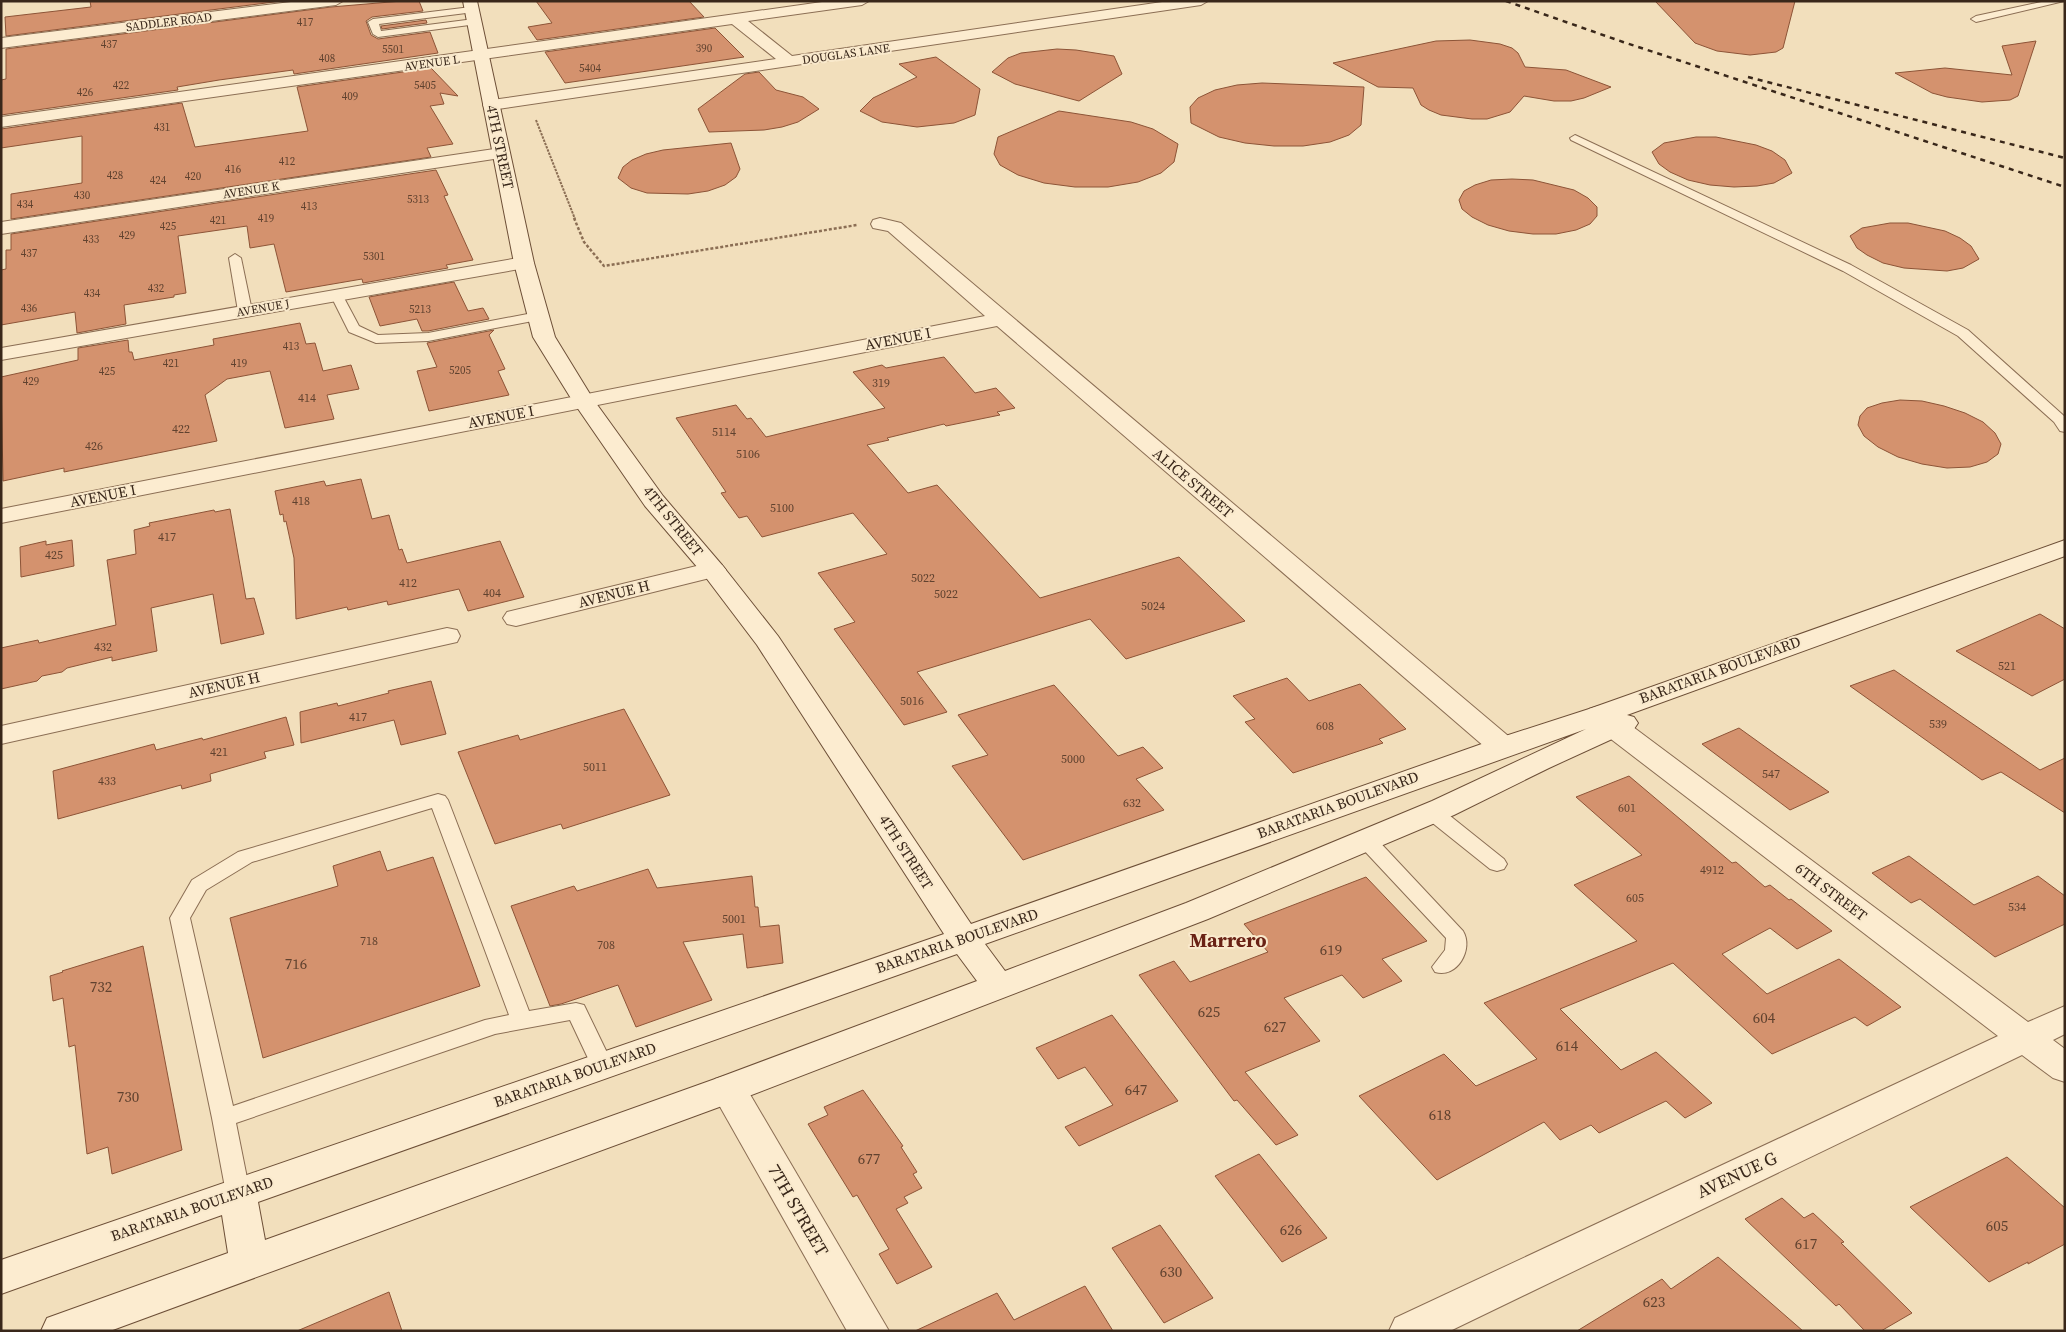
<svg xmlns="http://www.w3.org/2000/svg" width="2066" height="1332" font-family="'Source Serif 4',serif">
<rect width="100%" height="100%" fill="#f2dfbc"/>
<!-- building -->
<g fill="#d4926e" stroke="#8d5437">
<path d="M90 1H282L6 36 5 17 91 7Z"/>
<path d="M402 1H419L423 11 372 17 366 21 371 35 378 39 430 32 438 53 294 74 293 70 219 80 177 87 178 90 1 115V80L6 79V49L331 7Z"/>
<path d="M536 1H689L704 17 537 40 528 27 552 23Z"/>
<path d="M1655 1H1795L1783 48 1776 52 1750 55 1717 51 1695 43Z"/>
<path d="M426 20 427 23 382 29 381 26Z"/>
<path d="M715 28 744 57 565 83 545 52Z"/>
<path d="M1470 40 1500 44 1512 48 1518 53 1525 67 1566 70 1611 87 1584 98 1571 101H1554L1524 96 1510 112 1487 119H1472L1441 115 1429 110 1421 105 1413 88 1378 87 1333 63 1436 41Z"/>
<path d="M2036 41 2018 96 2010 100 1982 102 1947 97 1932 93 1895 73 1945 68 2012 75 2002 46Z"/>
<path d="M1057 49 1076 50 1114 56 1122 74 1079 101 1015 84 992 72 1008 58 1021 53Z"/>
<path d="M936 57 980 89 975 115 954 123 917 127 882 122 860 111 873 98 917 77 899 64Z"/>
<path d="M431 68 458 96 440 93 444 104 430 106 453 144 427 148 431 157 11 219V194L82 183V136L1 148V129L182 103 195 147 308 131 297 87Z"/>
<path d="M759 72 776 90 803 97 819 109 798 122 782 127 764 130 709 132 698 109 745 74Z"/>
<path d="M1262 83 1364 87 1361 125 1349 135 1330 142 1303 146H1274L1245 143 1219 137 1191 123 1190 107 1198 98 1215 90 1237 85Z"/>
<path d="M1059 111 1131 122 1153 129 1178 144 1174 162 1161 173 1138 182 1108 187H1075L1044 183 1018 175 1000 165 994 154 998 137Z"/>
<path d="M1696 137H1716L1756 145 1772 151 1785 160 1792 173 1774 183 1757 186 1734 187 1710 185 1688 180 1670 172 1659 164 1652 152 1664 143Z"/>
<path d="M731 143 740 169 736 177 725 185 708 191 688 194 647 193 631 188 618 178 623 167 632 160 646 154 663 150Z"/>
<path d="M436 170 448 195 444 196 473 260 446 265 448 268 363 283 362 279 286 292 274 244 250 248 247 226 178 236 186 293 174 295V297L124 305 126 324 77 333 75 312 1 325V270L6 269V250H11V234Z"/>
<path d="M1512 179 1533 180 1574 190 1588 198 1597 207V216L1590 224 1576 230 1556 234H1533L1509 231 1488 225 1472 217 1462 209 1459 200 1464 191 1475 185 1491 180Z"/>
<path d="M1890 223H1908L1945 231 1960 238 1971 246 1979 259 1963 268 1947 271 1904 268 1883 263 1867 255 1857 248 1850 236 1862 228Z"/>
<path d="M454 282 468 311 483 308 489 319 428 331H422L417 319 380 326 369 297Z"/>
<path d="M300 323 306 344 315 343 323 371 351 365 359 389 327 395 334 419 285 428 270 371 227 379 205 395 217 441 64 472V468L3 481 1 377 78 360V348L128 340 129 352H132L134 360 214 345 213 339Z"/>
<path d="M494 330 489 335 505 369 498 371 509 395 429 411 417 371 437 367 427 343Z"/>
<path d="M944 357 975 393 996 388 1015 408 997 412 1000 415 946 426 944 424 887 438 889 440 867 445 908 493 937 485 1040 598 1179 557 1245 621 1126 659 1090 619 917 672 947 712 904 725 834 629 855 622 818 573 887 554 853 513 762 537 747 516 739 518 721 493 726 492 676 418 736 405 747 419 751 418 766 437 885 408 853 372 882 365 886 368Z"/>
<path d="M1900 400 1922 401 1944 406 1965 413 1983 422 1995 433 2001 444 1998 454 1987 462 1970 467 1947 468 1922 464 1898 457 1878 447 1864 436 1858 425 1860 416 1867 408 1882 403Z"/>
<path d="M361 479 372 519 389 515 399 550 402 549 407 563 500 541 524 597 468 611 459 589 388 605 387 601 348 610 347 607 296 619 294 558 286 521 284 522 283 514 280 515 275 491 324 481 326 486Z"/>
<path d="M230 509 246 599 254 598 264 634 221 644 213 594 151 608 157 651 112 661V657L67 668 62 672 42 676 37 681 1 689V648L38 640 39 643 116 625 107 560 136 554 134 530 150 526 149 523 214 510 215 512Z"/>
<path d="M72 540 74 566 21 577 20 547 46 541V545Z"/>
<path d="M2040 614 2065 629V679L2032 696 1956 651Z"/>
<path d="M1894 670 2040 770 2065 758V813L2001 772 1982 780 1850 686Z"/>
<path d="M1287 678 1309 701 1360 684 1406 729 1379 739 1383 743 1293 773 1245 722 1255 719 1233 696Z"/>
<path d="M431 681 446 734 401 745 394 720 301 743 300 712 337 703 338 706 389 693 388 691Z"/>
<path d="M1054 685 1118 756 1143 747 1163 768 1136 779 1164 810 1023 860 952 766 988 755 958 715Z"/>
<path d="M624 709 670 795 563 829 561 824 495 844 458 752 518 735 520 740Z"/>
<path d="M286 717 294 745 264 752 266 758 210 774 211 781 182 789 181 785 58 819 53 771 154 744 156 750 202 738 203 740Z"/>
<path d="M1739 728 1778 756 1829 792 1790 810 1702 744Z"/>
<path d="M1629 776 1732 863 1736 862 1765 887 1770 885 1789 900 1791 899 1832 931 1797 949 1770 928 1722 954 1767 994 1839 959 1901 1007 1867 1026 1855 1017 1772 1054 1673 963 1560 1009 1621 1070 1656 1052 1712 1103 1685 1118 1666 1101 1599 1133 1591 1125 1560 1140 1544 1122 1437 1180 1359 1096 1444 1054 1476 1086 1537 1059 1484 1003 1637 941 1574 885 1642 855 1576 797Z"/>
<path d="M380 851 387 871 433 857 480 986 263 1058 230 918 338 886 333 866Z"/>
<path d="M1909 856 1974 905 2038 876 2065 896V924L1995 957 1920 899 1911 903 1872 873Z"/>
<path d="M648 869 657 888 752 876 755 907H758L760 927 779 925 783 963 747 968 743 934 683 942 712 1000 636 1027 618 985 561 1004 550 1006 511 906 574 886 577 891Z"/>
<path d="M1366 877 1427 941 1382 959 1402 981 1363 998 1342 975 1284 998 1320 1041 1245 1072 1298 1135 1276 1145 1237 1100 1234 1101 1139 975 1174 961 1190 982 1268 952 1244 924Z"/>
<path d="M143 946 182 1150 112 1174 108 1147 87 1154 75 1045 69 1047 63 998 53 1001 50 976 63 972 62 971Z"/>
<path d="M1112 1015 1178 1101 1079 1146 1065 1127 1113 1105 1085 1067 1058 1079 1036 1048Z"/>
<path d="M863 1090 903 1146 901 1147 917 1172 913 1174 922 1188 904 1197 908 1203 896 1209 932 1267 897 1284 879 1254 889 1249 857 1195 853 1197 808 1124 828 1115 824 1107Z"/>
<path d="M1259 1154 1327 1238 1282 1262 1215 1176Z"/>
<path d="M2007 1157 2065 1208V1244L2028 1264V1262L1989 1282 1910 1207Z"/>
<path d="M1782 1198 1804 1218 1813 1213 1844 1242 1841 1243 1912 1313 1881 1331H1865L1839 1304 1836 1306 1745 1219Z"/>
<path d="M1160 1225 1213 1298 1164 1323 1112 1248Z"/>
<path d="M1718 1257 1803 1331H1577L1662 1279 1671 1289Z"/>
<path d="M1085 1286 1113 1331H915L997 1293 1014 1320Z"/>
<path d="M389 1292 402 1331H297Z"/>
</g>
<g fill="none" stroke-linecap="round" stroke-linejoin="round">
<!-- service casing -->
<g stroke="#8b6e54" stroke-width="2">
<g id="service">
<path d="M2046 1H2064L1976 22 1971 19 1976 16Z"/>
<path d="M471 7 476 10 474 12 379 24 381 31 474 19 479 22 477 24 378 37 373 34 368 22 373 19Z"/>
<path d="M1575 135 1851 265 1968 330 2064 416 2065 432 2060 431 2054 422 1958 336 1843 271 1571 140 1570 138Z"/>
<path d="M235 254 241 258 252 311 245 315 238 311 229 258Z"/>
<path d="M337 292 343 296 359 326 378 335 428 333 538 312 545 316 538 320 428 341 376 343 349 332 331 296Z"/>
<path d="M438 794 445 796 448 800 529 1011 576 1003 584 1005 613 1065 610 1071 602 1074 594 1071 570 1020 495 1034 236 1123 250 1193 246 1200 238 1203 230 1200 226 1193 212 1118 170 918 192 880 238 852ZM432 808 509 1015 485 1020 233 1106 190 918 206 890 252 862Z"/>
<path d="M1432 806 1439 807 1504 859 1507 864 1504 869 1497 871 1490 869 1425 817 1422 812 1425 807Z"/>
<path d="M1366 833 1373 835 1463 931C1474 949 1457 979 1435 972L1432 967 1445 950 1446 938 1359 845 1356 840 1359 835Z"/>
</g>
</g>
<!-- minor casing -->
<g stroke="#8b6e54" stroke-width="2">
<g id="minor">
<path d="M299 1H343L336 5 1 48V38Z"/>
<path d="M829 1H869L862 5 748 21 792 56 1169 1H1208L1201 5 491 110 485 109 483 105 485 101 776 59 732 24 1 127V117Z"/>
<path d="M501 148 507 149 510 153 507 157 1 234V222Z"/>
<path d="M880 218 901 223 1513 740 1518 747 1513 754 1503 756 1493 754 997 326 1 523V509L985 316 888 231 873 228 871 224 873 220Z"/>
<path d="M524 257 531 259 534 263 531 267 1 360V348Z"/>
<path d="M713 562 722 565 726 570 722 575 516 626 507 624 503 618 507 612Z"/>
<path d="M447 628 457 630 460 636 457 642 1 744V726Z"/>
<path d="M1599 706 1609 709 2028 1022 2065 1006V1034L2053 1040 2065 1049V1082L2053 1078 2022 1055 1450 1331H1389L1395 1318 1998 1036 1603 733 1585 715 1589 709Z"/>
</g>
</g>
<!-- tertiary casing -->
<g stroke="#8b6e54" stroke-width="2">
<path id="tertiary" d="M728 1075 741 1079 889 1331H847L710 1089 715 1079Z"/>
</g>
<!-- secondary casing -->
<g stroke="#6d4f37" stroke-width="2">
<path id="secondary" d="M463 1H477L534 263 555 337 593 399 663 496 722 565 778 636 971 924 1493 740 1589 709 2065 540V556L1627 715 1634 717 1638 723 1634 729 1549 768 1454 815 1208 919 741 1099 110 1331H41L47 1318 228 1253 222 1215 1 1294V1260L944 934 757 645 704 575 645 506 572 400 533 337 514 263ZM1586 729 1432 801 1186 903 1005 971 985 944ZM957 954 977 981 715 1079 265 1240 258 1202Z"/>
</g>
<!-- path-far1 -->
<path stroke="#8b6e54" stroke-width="2" stroke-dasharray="2.5 1" stroke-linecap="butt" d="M536 120 575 219"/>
<!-- path -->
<path stroke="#8b6e54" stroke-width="2.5" stroke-dasharray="3 2" stroke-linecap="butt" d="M574 218 584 242 604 266 857 225"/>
<!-- service -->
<use href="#service" fill="#fcecd0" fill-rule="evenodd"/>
<!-- minor -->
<use href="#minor" fill="#fcecd0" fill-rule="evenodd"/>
<!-- tertiary -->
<use href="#tertiary" fill="#fcecd0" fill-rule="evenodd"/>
<!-- secondary -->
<use href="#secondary" fill="#fcecd0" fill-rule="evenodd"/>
<!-- rail -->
<g stroke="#39271a" stroke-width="2.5" stroke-dasharray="5 5" stroke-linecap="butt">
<path d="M1506 1 1623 42 2065 187"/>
<path d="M1748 77 2065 158"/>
</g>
</g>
<g text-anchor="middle" stroke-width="4" stroke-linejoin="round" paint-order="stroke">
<!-- far-number labels -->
<g font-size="11" fill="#60422f">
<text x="305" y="26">417</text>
<text x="109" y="48">437</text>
<text x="704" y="52">390</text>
<text x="393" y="53">5501</text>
<text x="327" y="62">408</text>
<text x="590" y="72">5404</text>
<text x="121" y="89">422</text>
<text x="425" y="89">5405</text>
<text x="85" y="96">426</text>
<text x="350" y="100">409</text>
<text x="162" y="131">431</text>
<text x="287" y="165">412</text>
<text x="233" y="173">416</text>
<text x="115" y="179">428</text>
<text x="193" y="180">420</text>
<text x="158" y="184">424</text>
<text x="82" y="199">430</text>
<text x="418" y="203">5313</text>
<text x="25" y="208">434</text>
<text x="309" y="210">413</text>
<text x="266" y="222">419</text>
<text x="218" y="224">421</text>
<text x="168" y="230">425</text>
<text x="127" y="239">429</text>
<text x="91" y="243">433</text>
<text x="29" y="257">437</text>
<text x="374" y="260">5301</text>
<text x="156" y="292">432</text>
<text x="92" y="297">434</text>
<text x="29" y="312">436</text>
<text x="420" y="313">5213</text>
<text x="291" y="350">413</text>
<text x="171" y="367">421</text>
<text x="239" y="367">419</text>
<text x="460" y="374">5205</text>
<text x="107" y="375">425</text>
<text x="31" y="385">429</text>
</g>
<!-- far-street labels -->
<g font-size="12" fill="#39271a" stroke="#f9e9cc">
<text transform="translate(169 22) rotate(-7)" y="4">SADDLER ROAD</text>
<text transform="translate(846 54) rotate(-8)" y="4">DOUGLAS LANE</text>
<text transform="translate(432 63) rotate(-8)" y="4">AVENUE L</text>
<text transform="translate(251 190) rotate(-9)" y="4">AVENUE K</text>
<text transform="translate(263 308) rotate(-10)" y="4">AVENUE J</text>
</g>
<!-- number labels -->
<g font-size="12" fill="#60422f">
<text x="881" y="387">319</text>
<text x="307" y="402">414</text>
<text x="181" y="433">422</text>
<text x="724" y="436">5114</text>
<text x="94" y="450">426</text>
<text x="748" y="458">5106</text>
<text x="301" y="505">418</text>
<text x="782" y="512">5100</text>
<text x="167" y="541">417</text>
<text x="54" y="559">425</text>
<text x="923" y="582">5022</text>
<text x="408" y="587">412</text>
<text x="492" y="597">404</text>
<text x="946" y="598">5022</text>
<text x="1153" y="610">5024</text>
<text x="103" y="651">432</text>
<text x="2007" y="670">521</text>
<text x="912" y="705">5016</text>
<text x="358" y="721">417</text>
<text x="1938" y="728">539</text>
<text x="1325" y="730">608</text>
<text x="219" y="756">421</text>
<text x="1073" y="763">5000</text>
<text x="595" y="771">5011</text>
<text x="1771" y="778">547</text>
<text x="107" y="785">433</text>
<text x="1132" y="807">632</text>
<text x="1627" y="812">601</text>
<text x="1712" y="874">4912</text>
<text x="1635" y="902">605</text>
<text x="2017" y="911">534</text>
<text x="734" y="923">5001</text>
<text x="369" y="945">718</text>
<text x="606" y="949">708</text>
</g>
<!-- street labels -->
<g font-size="15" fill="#39271a" stroke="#f9e9cc">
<text transform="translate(500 147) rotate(78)" y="5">4TH STREET</text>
<text transform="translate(898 339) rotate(-11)" y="5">AVENUE I</text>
<text transform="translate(501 417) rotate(-11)" y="5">AVENUE I</text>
<text transform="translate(1193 483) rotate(40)" y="5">ALICE STREET</text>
<text transform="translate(103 496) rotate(-11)" y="5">AVENUE I</text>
<text transform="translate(673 521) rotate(51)" y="5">4TH STREET</text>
<text transform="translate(614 594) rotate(-14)" y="5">AVENUE H</text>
<text transform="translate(1720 670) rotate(-20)" y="5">BARATARIA BOULEVARD</text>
<text transform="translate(224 685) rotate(-13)" y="5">AVENUE H</text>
<text transform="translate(1338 805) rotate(-20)" y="5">BARATARIA BOULEVARD</text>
<text transform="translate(906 852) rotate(57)" y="5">4TH STREET</text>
<text transform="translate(1831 892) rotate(37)" y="5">6TH STREET</text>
<text transform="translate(957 941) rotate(-19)" y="5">BARATARIA BOULEVARD</text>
<text transform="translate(575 1075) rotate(-19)" y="5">BARATARIA BOULEVARD</text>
<text transform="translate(192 1209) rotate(-19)" y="5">BARATARIA BOULEVARD</text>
</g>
<!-- near-number labels -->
<g font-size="15" fill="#60422f">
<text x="1331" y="955">619</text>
<text x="296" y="969">716</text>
<text x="101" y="992">732</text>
<text x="1209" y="1017">625</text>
<text x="1764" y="1023">604</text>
<text x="1275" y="1032">627</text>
<text x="1567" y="1051">614</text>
<text x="1136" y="1095">647</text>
<text x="128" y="1102">730</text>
<text x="1440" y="1120">618</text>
<text x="869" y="1164">677</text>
<text x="1997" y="1231">605</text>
<text x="1291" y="1235">626</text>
<text x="1806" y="1249">617</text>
<text x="1171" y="1277">630</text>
<text x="1654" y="1307">623</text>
</g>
<!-- near-street labels -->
<g font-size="18" fill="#39271a" stroke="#f9e9cc">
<text transform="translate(1737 1175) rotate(-25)" y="6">AVENUE G</text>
<text transform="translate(798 1210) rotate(60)" y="6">7TH STREET</text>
</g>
<!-- district labels -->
<g font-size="20" font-weight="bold" fill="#6a2215" stroke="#f9e9cc">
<text x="1228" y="947">Marrero</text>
</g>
</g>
<!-- border -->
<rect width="2066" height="1332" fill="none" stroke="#39271a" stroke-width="5"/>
</svg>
